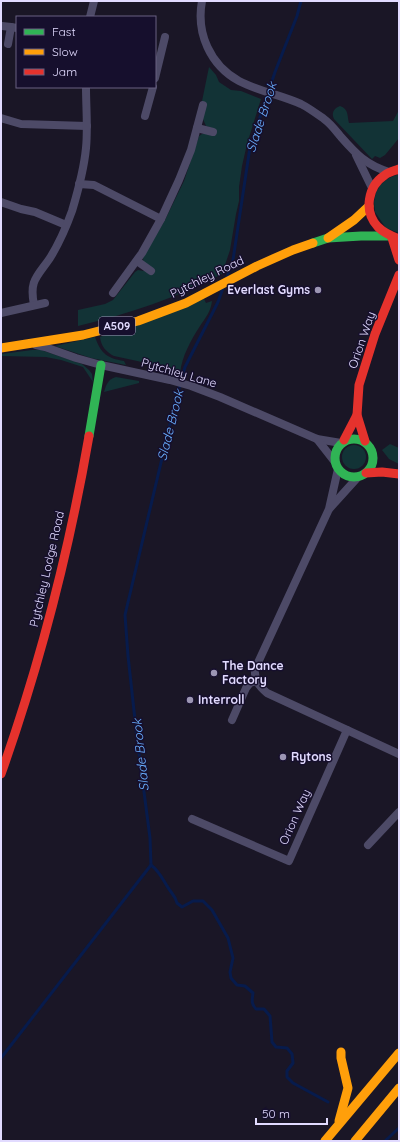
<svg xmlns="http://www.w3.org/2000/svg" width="400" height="1142" font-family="Quicksand,sans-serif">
<rect width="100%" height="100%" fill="#1a1626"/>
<!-- green -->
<g fill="#123336">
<path d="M209 67 216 75 219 82 231 90 241 91 261 99 247 144 242 166 239 187V201L236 214 230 250 222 274C177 298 128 314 78 326V310L105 304 113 300 135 272 138 270 144 271 143 258 144 255 165 220 184 181 199 136 202 134H205L209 127 206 126 203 119 201 106Z"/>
<path d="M340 106C349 109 347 116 349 123L393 121 399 110V138L385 155 380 158 375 156 372 159 334 119C331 113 334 108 340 106Z"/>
<path d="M399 174V233L386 228 375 212 374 202 376 192 381 184 389 178Z"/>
<path d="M204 299 206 303 212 301C211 311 206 317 200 326 191 340 182 356 180 373L174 372 165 367 114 356C106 352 101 346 100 337Z"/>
<path d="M95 337C101 354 107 358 124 361L126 365 91 358 55 346Z"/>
<path d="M32 350H41L82 364 89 370 92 374 93 382 83 367 61 360 46 357 1 356V354Z"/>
<path d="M116 377 139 381V383L104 392C106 385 108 379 116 377Z"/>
<path d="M390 444 399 448V464L389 459 382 450Z"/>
<circle cx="354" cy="457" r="12"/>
</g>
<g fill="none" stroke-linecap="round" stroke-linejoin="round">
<!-- stream -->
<g stroke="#071b4c" stroke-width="3">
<path d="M227 277 233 260 250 147 275 72 297 16 301 1"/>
<path d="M223 288 218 302 185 367 176 399 125 615 128 656 137 738 150 838 151 865C159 871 162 878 167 886 171 893 175 895 177 903L182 907 193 901H203L212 910 228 938 233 958 230 972 231 978 237 985 245 986 253 993C252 1000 251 1004 256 1009H264L270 1016 272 1042 276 1047 287 1048 292 1054 293 1063 287 1071V1077L293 1083 328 1102"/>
<path d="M1 1058 151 865"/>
<path d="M386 1140 399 1128"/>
</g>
<!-- street -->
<g stroke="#4d4a67" stroke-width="8">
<path d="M202 1C196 33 210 65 239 81 258 91 281 95 301 104 309 108 317 114 324 119 331 124 336 131 341 137 356 154 366 165 389 172"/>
<path d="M90 17 94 1"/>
<path d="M2 26 11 27"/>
<path d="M8 44 11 27 17 28"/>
<path d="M155 78 165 37"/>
<path d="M145 116 153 87"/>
<path d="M1 118 21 124 87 126"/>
<path d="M197 128 213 132"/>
<path d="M356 155 372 188"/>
<path d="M79 184 94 185 161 219"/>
<path d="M1 202 21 209 35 212 66 225"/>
<path d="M137 261 151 271"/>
<path d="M113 293 142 253 161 219 179 180 191 150 203 105"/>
<path d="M34 305C29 280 37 277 50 258 58 245 67 225 72 211 78 191 84 169 86 148 88 128 86 107 86 87"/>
<path d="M1 313 45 303"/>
<path d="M36 345 45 347 76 358 101 365 170 380 191 386 220 397 317 439 341 443"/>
<path d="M317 439 335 462"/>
<path d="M338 469 329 509 255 669C254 680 259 686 267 693L399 754"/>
<path d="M330 508 358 477"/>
<path d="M232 720 246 688 250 683 256 681"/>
<path d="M192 819 289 861 347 730"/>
<path d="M368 845 399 812"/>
</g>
<!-- fast -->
<g stroke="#30b455" stroke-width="9">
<path d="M313 243 328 238 361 236H389"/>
<path d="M89 436 101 365"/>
<circle cx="354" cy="458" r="19"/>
</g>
<!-- slow -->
<g stroke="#ff9f0a" stroke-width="9">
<path d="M328 238 354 220 369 206"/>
<path d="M1 348 83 335 138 321 186 303 257 266 293 250 313 243"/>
<path d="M339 1121 348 1088 341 1058V1052"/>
<path d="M325 1141 399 1053"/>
<path d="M355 1141 399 1088"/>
</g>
<!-- jam -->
<g stroke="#e5322d" stroke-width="9">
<path d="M399 169C394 171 389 172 385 175 368 186 363 211 378 227 384 233 391 236 399 239"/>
<path d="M392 238 399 260"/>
<path d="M344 440 357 415"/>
<path d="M365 441 357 415 359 385 375 334 399 275"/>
<path d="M366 473 382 472 399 474"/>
<path d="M1 774C40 664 69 551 89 436"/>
</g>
</g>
<!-- markers -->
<g fill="#9c96b3" stroke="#160f2d" stroke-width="1.5">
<circle cx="318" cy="290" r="4"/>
<circle cx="214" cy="673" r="4"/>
<circle cx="190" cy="700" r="4"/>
<circle cx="283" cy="757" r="4"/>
</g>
<g text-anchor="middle" stroke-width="3" stroke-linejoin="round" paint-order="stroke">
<!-- shield labels -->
<rect fill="#160f2d" stroke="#a59ec0" stroke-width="1" x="99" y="317" width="36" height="18" rx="3"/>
<g font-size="11" font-weight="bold" fill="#e2dbff">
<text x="117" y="330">A509</text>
</g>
<!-- street labels -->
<g font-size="12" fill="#e2dbff" stroke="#160f2d">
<text transform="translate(207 277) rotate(-26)" y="4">Pytchley Road</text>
<text transform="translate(362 340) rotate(-71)" y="4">Orion Way</text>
<text transform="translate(179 373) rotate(16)" y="4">Pytchley Lane</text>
<text transform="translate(47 569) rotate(-77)" y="4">Pytchley Lodge Road</text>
<text transform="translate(295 817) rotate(-66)" y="4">Orion Way</text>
</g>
<!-- poi labels -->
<g font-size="12" font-weight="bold" fill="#e2dbff" stroke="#160f2d" text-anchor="start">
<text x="310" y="294" text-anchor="end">Everlast Gyms</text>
<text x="222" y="670">The Dance<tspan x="222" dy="14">Factory</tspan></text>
<text x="198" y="704">Interroll</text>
<text x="291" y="761">Rytons</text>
</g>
<!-- water labels -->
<g font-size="13" font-style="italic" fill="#69afff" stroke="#160f2d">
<text transform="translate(261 117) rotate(-72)" y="5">Slade Brook</text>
<text transform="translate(170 425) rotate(-76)" y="5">Slade Brook</text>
<text transform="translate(140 755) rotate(-96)" y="5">Slade Brook</text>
</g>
</g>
<!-- border -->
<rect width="400" height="1142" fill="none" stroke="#e2dbff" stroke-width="4"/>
<!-- legend -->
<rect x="16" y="16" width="140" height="72" fill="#160f2d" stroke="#686181"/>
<rect x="24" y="29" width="20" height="6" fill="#30b455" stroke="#686181"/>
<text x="52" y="36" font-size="12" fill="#e2dbff">Fast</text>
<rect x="24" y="49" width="20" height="6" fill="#ff9f0a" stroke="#686181"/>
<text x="52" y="56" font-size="12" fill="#e2dbff">Slow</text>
<rect x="24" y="69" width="20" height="6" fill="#e5322d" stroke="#686181"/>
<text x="52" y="76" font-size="12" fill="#e2dbff">Jam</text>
<!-- scale -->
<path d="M256 1118v6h71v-6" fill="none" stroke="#e2dbff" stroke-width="2"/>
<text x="262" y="1118" font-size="12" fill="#e2dbff" stroke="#160f2d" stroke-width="3" paint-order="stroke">50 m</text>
</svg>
